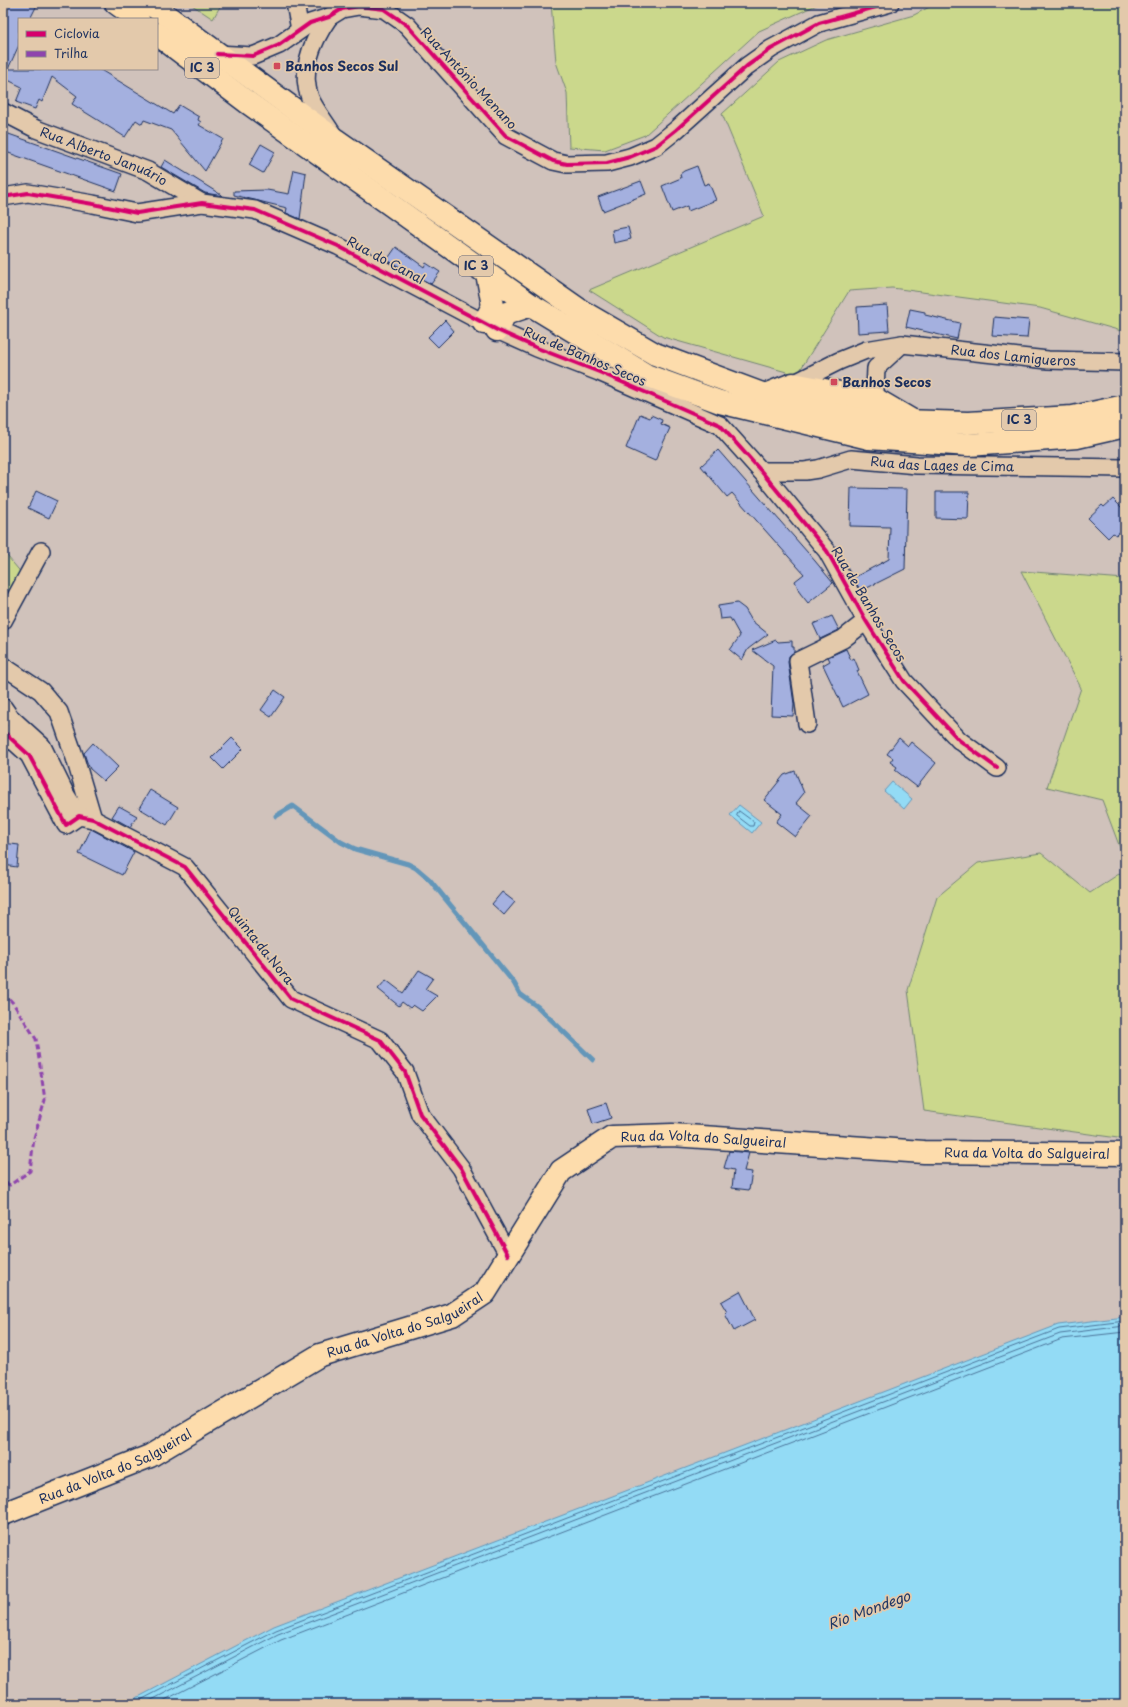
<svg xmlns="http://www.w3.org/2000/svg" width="1128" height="1707" font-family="'Playpen Sans',sans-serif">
<rect width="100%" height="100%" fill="#d0c2bb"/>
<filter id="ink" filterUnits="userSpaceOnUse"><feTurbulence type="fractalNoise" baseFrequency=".025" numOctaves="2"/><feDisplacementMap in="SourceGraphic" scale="8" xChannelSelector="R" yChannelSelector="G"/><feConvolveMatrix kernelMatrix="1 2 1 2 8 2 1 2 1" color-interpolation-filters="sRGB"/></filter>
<g filter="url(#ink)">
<!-- green -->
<g fill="#cbd88c" stroke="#738475">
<path d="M189 3H222L213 19Z"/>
<path d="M551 3H821L759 31 645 135 605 150 569 147 567 93 556 62Z"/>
<path d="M937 3H1125V332L1040 308 892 288 849 291 797 375 663 337 589 290 764 216 722 114 779 62 826 40 914 15Z"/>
<path d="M3 551 23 575 3 608Z"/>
<path d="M1021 571 1125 579V861L1102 800 1047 787 1081 688Z"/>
<path d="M1041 853 1090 893 1125 870V1139L924 1111 908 990 937 897 978 863Z"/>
</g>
<!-- water -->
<g fill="#93dbf5" stroke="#6396b9">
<path d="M892 782 912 799 904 809 884 791Z"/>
<path d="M739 805 761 822 752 833 730 815Z"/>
<path d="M1125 1317V1704H125L274 1626 1058 1325Z"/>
</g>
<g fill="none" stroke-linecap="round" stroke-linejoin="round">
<!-- shore -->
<g stroke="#4b749a" stroke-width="1">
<path d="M739 811 754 822 753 826H750L737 816Z"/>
<path d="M133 1704 276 1630 1059 1329 1125 1321"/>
<path d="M144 1704 278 1634 1060 1334 1125 1326"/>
<path d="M157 1704 281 1640 1062 1339 1125 1332"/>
</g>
<!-- stream -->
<path stroke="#6396b9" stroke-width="5" d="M276 816 293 806 341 842 355 849 408 864 416 868 430 880 514 983 520 994 538 1007 593 1060"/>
</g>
<!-- building -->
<g fill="#a4b0df" stroke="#1b2f5e">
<path d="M3 3H38L30 19H19V45L8 69H99L173 114 179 105 199 117 198 120 201 122 199 125 223 139 205 171 171 130 144 120 142 124 136 120 125 137 72 104 77 96 52 77 42 102 39 100 35 109 16 102 22 87 4 78 3 81Z"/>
<path d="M3 132 122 174 116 191 3 151Z"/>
<path d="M261 144 275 152 263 173 249 165Z"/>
<path d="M165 160 223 196 205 193 161 167Z"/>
<path d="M697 166 704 185 709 183 716 200 688 211 687 206 672 212 662 186 681 178 680 174 684 171Z"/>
<path d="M294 170 306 173 300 219 286 213 287 208 234 195V191L267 190 289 194Z"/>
<path d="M641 181 646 194 603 211 598 197Z"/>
<path d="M628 227 631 239 614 243 612 230Z"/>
<path d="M396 247 424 267 426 263 440 272 431 284 387 260Z"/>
<path d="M887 305 889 331 858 333 857 307Z"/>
<path d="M910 309 925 312V315L960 323 957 339 906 327Z"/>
<path d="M994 317 1029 320 1027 338 992 336Z"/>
<path d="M445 320 454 331 438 347 428 337Z"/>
<path d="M640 414 650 418 651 415 662 420 661 424 670 428 655 461 626 448Z"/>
<path d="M718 450 815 561 833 583 808 603 800 593 795 581 804 574 732 493 727 497 701 466Z"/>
<path d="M851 488 907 489 905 569 861 591 853 578 889 559 890 527 850 526Z"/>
<path d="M36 491 57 501 49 518 28 508Z"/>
<path d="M936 492H969L968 519 936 518Z"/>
<path d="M1113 499 1125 511V527L1116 535 1113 533 1108 538 1088 518 1102 505 1104 507Z"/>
<path d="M737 603 745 609 752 621 768 634 748 649 742 660 730 650 740 636 730 618 720 619 718 606Z"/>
<path d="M832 616 839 630 820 639 813 624Z"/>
<path d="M776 640 778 642 792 641V647H794V652L789 656 788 662 794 704 793 716 771 715 773 666 752 650Z"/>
<path d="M846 649 851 660 854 658 859 670 857 671 868 694 843 707 823 665 830 661 828 657Z"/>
<path d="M275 690 285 697 271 717 261 710Z"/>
<path d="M232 738 243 749 223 769 212 758Z"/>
<path d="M899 738 908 746 911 742 936 763 917 787 895 770 897 767 890 762 893 758 887 754Z"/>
<path d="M93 743 118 767 104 781 90 769 87 762 84 753Z"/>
<path d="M795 771 804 793 796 803 812 816 795 837 776 822 782 814 764 800 784 775Z"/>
<path d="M150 790 178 807 167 825 139 808Z"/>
<path d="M119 806 137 816 130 827 112 817Z"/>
<path d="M91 829 134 852 122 875 79 854Z"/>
<path d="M3 843 19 845 17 867 3 865Z"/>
<path d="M502 892 515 902 504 915 492 904Z"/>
<path d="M419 970 433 978 425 989 437 996 422 1011 413 1005 410 1008 402 1002 399 1006 378 989 386 980 403 993Z"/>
<path d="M606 1103 611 1118 593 1124 588 1109Z"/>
<path d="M729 1151 749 1153 744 1171 752 1172 749 1190 732 1188 734 1170 724 1168Z"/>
<path d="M740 1291 755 1320 734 1331 725 1314 727 1312 721 1302Z"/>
</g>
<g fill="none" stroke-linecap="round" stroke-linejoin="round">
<!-- minor casing -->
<g stroke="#1b2f5e" stroke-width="20">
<g id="minor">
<path d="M295 3 300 30"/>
<path d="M329 17C313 40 299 69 310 98 315 110 326 123 333 135"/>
<path d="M217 54 253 56 279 45 310 23 329 17 342 9 359 6 384 9 407 25 506 136 553 161 567 164 607 163 630 157 656 146 676 130 747 66 771 49 819 23 890 3"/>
<path id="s1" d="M3 112 36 129 148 171 202 203"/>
<path d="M3 197 28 193 93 204 137 213 202 203 255 210 338 246 497 330 537 348 599 372 720 425 761 471 827 551 866 621 904 681 959 740 997 768"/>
<path id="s2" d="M793 384 839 361 866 350 902 344 1048 360 1125 362"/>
<path d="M877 400 875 391 876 368 902 344"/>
<path id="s3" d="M761 471H805L818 469 851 459 917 465 1125 468"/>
<path d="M3 621 41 551"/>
<path d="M3 666 41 691 59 712 75 758 93 819"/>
<path d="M3 707 10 717 42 746 66 795 79 816"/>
<path d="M807 724 798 661 843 639 866 621"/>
<path d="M3 743 6 734 29 755 66 825 79 816 93 819 185 867 291 999 380 1040 405 1072 420 1114 461 1168 508 1255"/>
</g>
</g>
<!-- major casing -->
<g stroke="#1b2f5e" stroke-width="25">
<g id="major">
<path id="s4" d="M3 1514 150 1456 320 1355 452 1315 485 1293 561 1171 612 1137 672 1135 924 1152 1125 1154"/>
</g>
</g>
<!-- highway casing -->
<g stroke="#1b2f5e" stroke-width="25">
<g id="highway">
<path d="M116 3 138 19"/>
<path d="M149 3 336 140 581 311 655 354 765 395 871 420 968 423 1073 417 1125 406"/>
<path d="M157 34 247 102 531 305 646 375 720 402 869 438 969 445 1077 437 1125 426"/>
<path d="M484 323 493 306 487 273"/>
<path d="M497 330 505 314 531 305"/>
<path d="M765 395 793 384 877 400 911 420"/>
</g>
</g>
<!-- minor -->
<use href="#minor" stroke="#e3c9ab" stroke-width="17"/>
<!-- major -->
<use href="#major" stroke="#fddcac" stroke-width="22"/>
<!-- highway -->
<use href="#highway" stroke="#fddcac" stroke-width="22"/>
<!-- quiet -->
<path stroke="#8e44ad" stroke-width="3" stroke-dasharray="6 3" stroke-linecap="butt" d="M3 992 13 1003 36 1039 45 1100 34 1138 30 1171 10 1185 3 1182"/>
<!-- cycleway casing -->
<g stroke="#e3c9ab" stroke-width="6">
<g id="cycleway">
<path d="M217 54 253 56 279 45 310 23 329 17 342 9 359 6 384 9 407 25 506 136 553 161 567 164 607 163 630 157 656 146 676 130 747 66 771 49 819 23 890 3"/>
<path d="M3 197 28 193 93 204 137 213 202 203 255 210 338 246 497 330 537 348 599 372 720 425 761 471 827 551 866 621 904 681 959 740 997 768"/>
<path d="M3 743 6 734 29 755 66 825 79 816 93 819 185 867 291 999 380 1040 405 1072 420 1114 461 1168 508 1255"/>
</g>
</g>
<!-- cycleway -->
<use href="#cycleway" stroke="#d6006c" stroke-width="4"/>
</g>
</g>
<!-- markers -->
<g fill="#d1495b" stroke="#e3c9ab" stroke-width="1.5">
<rect x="273" y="62" width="8" height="8" rx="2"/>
<rect x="830" y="378" width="8" height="8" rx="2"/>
</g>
<g text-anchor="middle" stroke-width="3.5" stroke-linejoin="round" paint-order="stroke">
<!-- shield labels -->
<g fill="#e3c9ab" stroke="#575d75" stroke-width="1">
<rect x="185" y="58" width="34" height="20" rx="3"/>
<rect x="459" y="256" width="34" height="20" rx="3"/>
<rect x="1002" y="410" width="34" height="20" rx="3"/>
</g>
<g font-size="12" font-weight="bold" fill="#1b2f5e">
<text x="202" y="72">IC 3</text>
<text x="476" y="270">IC 3</text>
<text x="1019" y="424">IC 3</text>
</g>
<!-- poi labels -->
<g font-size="13" font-weight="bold" fill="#1b2f5e" stroke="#e3c9ab" text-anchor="start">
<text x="285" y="71">Banhos Secos Sul</text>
<text x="842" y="387">Banhos Secos</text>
</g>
<!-- street labels -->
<g font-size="13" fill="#1b2f5e" stroke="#e3c9ab">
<text transform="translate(469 78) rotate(47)" y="5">Rua António Menano</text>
<text dy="5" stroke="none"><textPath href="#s1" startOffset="110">Rua Alberto Januário</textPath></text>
<text transform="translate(386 260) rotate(28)" y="5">Rua do Canal</text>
<text dy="5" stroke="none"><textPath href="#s2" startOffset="229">Rua dos Lamigueros</textPath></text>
<text transform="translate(585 356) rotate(23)" y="5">Rua de Banhos Secos</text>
<text dy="5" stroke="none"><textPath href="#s3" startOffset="183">Rua das Lages de Cima</textPath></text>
<text transform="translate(869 604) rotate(59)" y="5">Rua de Banhos Secos</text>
<text transform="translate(261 945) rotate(51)" y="5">Quinta da Nora</text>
<text dy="5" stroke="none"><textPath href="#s4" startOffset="830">Rua da Volta do Salgueiral</textPath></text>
<text dy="5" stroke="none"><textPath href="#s4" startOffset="1154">Rua da Volta do Salgueiral</textPath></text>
<text dy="5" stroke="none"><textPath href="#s4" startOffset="446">Rua da Volta do Salgueiral</textPath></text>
<text dy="5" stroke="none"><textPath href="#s4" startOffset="122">Rua da Volta do Salgueiral</textPath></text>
</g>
<!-- water labels -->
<g font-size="14" font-style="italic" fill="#213866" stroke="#e3c9ab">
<text transform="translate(869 1610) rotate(-20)" y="5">Rio Mondego</text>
</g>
</g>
<!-- margin -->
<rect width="1128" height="1707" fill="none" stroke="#e3c9ab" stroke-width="16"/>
<rect x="8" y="8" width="1112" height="1691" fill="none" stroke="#1b2f5e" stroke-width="1.5" filter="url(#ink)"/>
<!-- legend -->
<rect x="18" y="18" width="140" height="52" fill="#e3c9ab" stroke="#938b8c"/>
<rect x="26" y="31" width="20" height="6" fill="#d6006c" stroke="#938b8c"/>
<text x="54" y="38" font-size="12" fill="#1b2f5e">Ciclovia</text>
<rect x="26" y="51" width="20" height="6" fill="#8e44ad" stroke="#938b8c"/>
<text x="54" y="58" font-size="12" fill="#1b2f5e">Trilha</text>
</svg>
